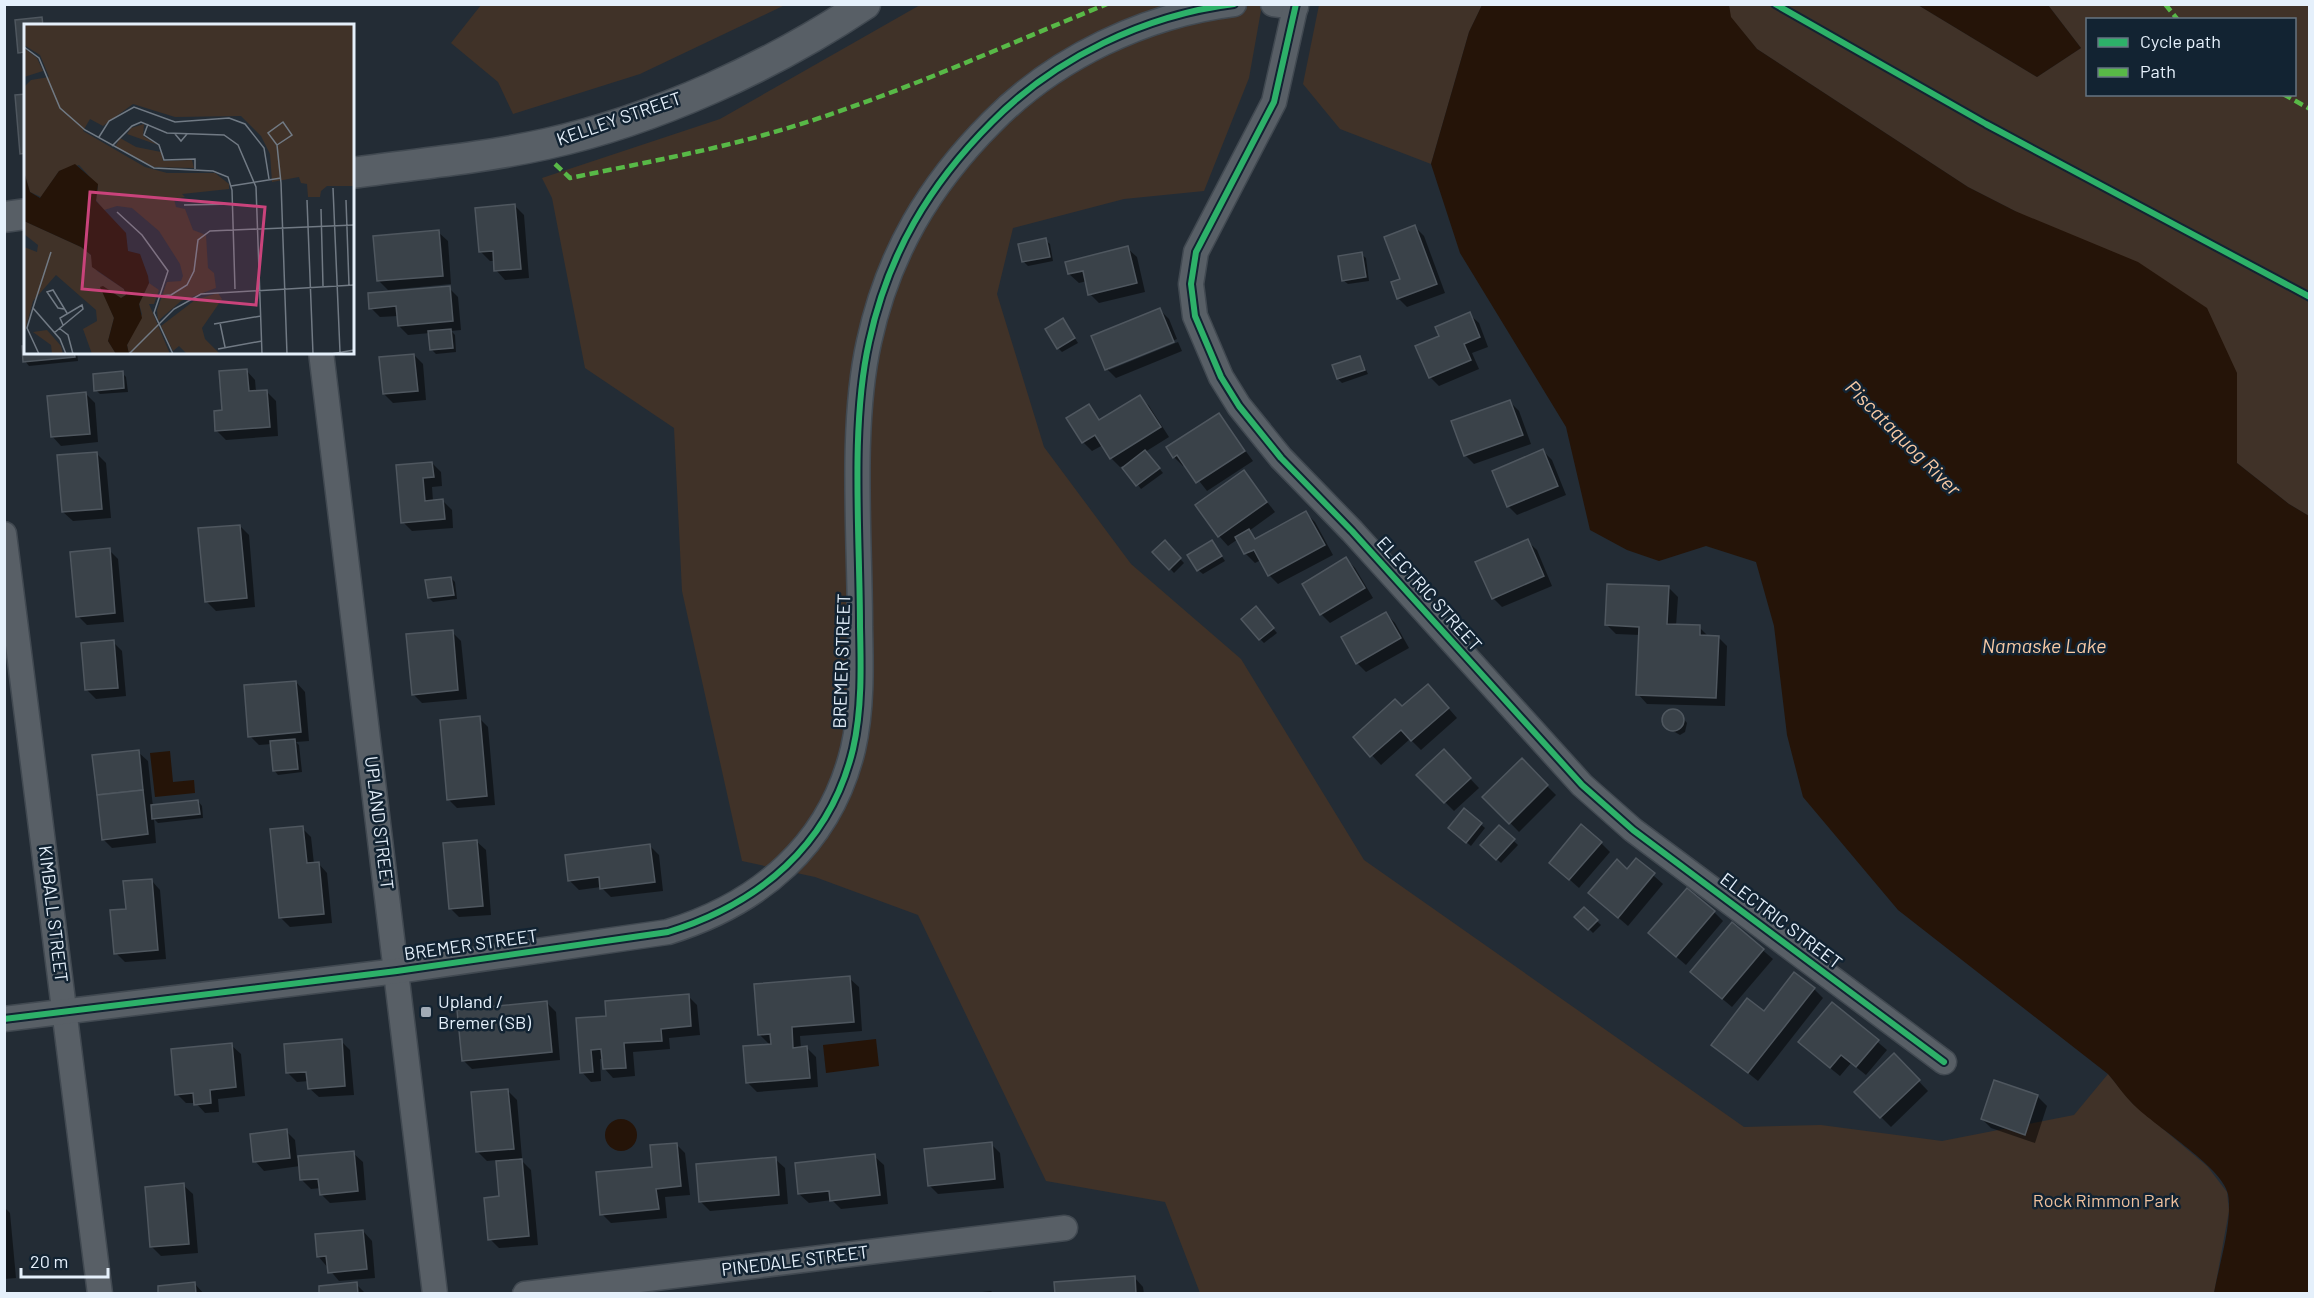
<svg xmlns="http://www.w3.org/2000/svg" width="2314" height="1298" font-family="Barlow,sans-serif">
<rect width="100%" height="100%" fill="#232c35"/>
<!-- green -->
<g fill="#403228" fill-rule="evenodd">
<path d="M481 5V4L785 5 640 74 513 114 498 82 451 43Z"/>
<path d="M920 5H1262L1249 78 1204 191 1124 199 1013 228 997 294 1044 447 1131 564 1241 659 1364 860 1744 1127 1821 1125 1942 1141 2074 1115 2108 1074 2132 1103 2207 1166 2227 1192 2229 1211 2214 1293H1200L1165 1202 1046 1181 918 915 815 877 742 861 682 591 674 428 585 368 552 198 542 178 720 119Z"/>
<path d="M1319 5H1482L1469 32 1431 164 1340 129 1303 84Z"/>
<path d="M1729 5H1918L2037 77 2081 48 2048 5H2309V516L2289 504 2237 463V373L2015 211 1968 187 1757 49 1730 17ZM2088 20H2294V94H2088Z"/>
</g>
<!-- water -->
<g fill="#251408">
<path d="M1482 5H1729L1731 17 1757 49 1968 187 2015 211 2138 262 2207 308 2237 373V463L2289 504 2309 516V1293H2214C2219 1265 2233 1222 2228 1194 2222 1166 2152 1125 2131 1102 2123 1094 2116 1083 2108 1074L1898 910 1803 797 1787 735 1774 626 1756 562 1706 546 1659 561 1627 550 1590 530 1566 427 1460 253 1431 164 1469 32Z"/>
<path d="M1918 5H2048L2081 48 2037 77Z"/>
<path d="M170 751 173 782 194 780 195 793 155 797 150 753Z"/>
<path d="M876 1039 879 1066 826 1073 823 1045Z"/>
<circle cx="621" cy="1135" r="16"/>
</g>
<!-- shadow -->
<g fill="#0007">
<path d="M41 19 46 26H26L24 56 20 52 17 21Z"/>
<path d="M515 206 524 215 529 278 505 280 496 270 495 261H490L481 252Z"/>
<path d="M1415 227 1424 236 1445 293 1407 307 1398 298Z"/>
<path d="M438 232 448 241 451 284 388 290 379 281Z"/>
<path d="M1045 240 1050 244 1053 261 1028 266 1024 262Z"/>
<path d="M1127 248 1137 257 1145 292 1099 303 1090 294 1087 281 1079 283 1069 274Z"/>
<path d="M1361 254 1366 258 1369 281 1348 284 1343 280Z"/>
<path d="M449 288 458 297 461 330 451 331 455 335 456 352 436 354 432 350 430 333 408 335 399 326 398 316 380 317 371 308Z"/>
<path d="M1160 310 1169 319 1177 339 1109 367V370L1178 342 1182 351 1116 378 1107 369Z"/>
<path d="M1469 314 1479 323 1488 347 1472 353 1479 369 1439 386 1430 377 1441 337Z"/>
<path d="M1063 320 1078 343 1062 352 1058 348Z"/>
<path d="M26 352H77L78 361 29 366 25 361Z"/>
<path d="M154 352H173V354L156 355Z"/>
<path d="M414 355 423 364 426 400 393 403 384 394Z"/>
<path d="M1360 357 1368 374 1342 383 1338 379Z"/>
<path d="M246 370 255 380 256 392H267L276 401 278 436 226 440 217 431 223 411Z"/>
<path d="M122 373 126 377 128 392 100 394 96 390Z"/>
<path d="M86 394 95 403 98 442 61 446 52 436Z"/>
<path d="M1140 397 1149 406 1169 437 1145 452 1163 473 1141 489 1123 466 1120 467 1111 458 1103 445 1092 451 1083 442 1088 405 1101 421Z"/>
<path d="M1510 402 1519 411 1531 444 1474 464 1465 455Z"/>
<path d="M1219 415 1253 461 1207 491 1186 464 1183 466 1174 457Z"/>
<path d="M1543 451 1552 460 1566 495 1517 515 1508 506Z"/>
<path d="M96 453 106 463 111 518 73 521 63 512Z"/>
<path d="M432 463 441 472 442 486 432 487 433 501H443L452 510 453 528 412 531 403 522 398 466Z"/>
<path d="M1244 472 1275 512 1249 531 1257 539 1306 513 1315 522 1333 555 1278 584 1269 575 1261 560 1255 563 1246 554 1238 539 1228 546 1219 536Z"/>
<path d="M240 526 249 535 255 607 216 611 206 601Z"/>
<path d="M1527 541 1537 550 1552 586 1502 607 1493 598Z"/>
<path d="M1212 542 1225 561 1203 574 1198 570Z"/>
<path d="M1165 543 1184 563 1174 573 1155 552Z"/>
<path d="M109 550 118 559 124 622 87 625 78 616Z"/>
<path d="M1346 559 1355 568 1373 598 1330 623 1321 614Z"/>
<path d="M451 578 455 582 457 599 433 602 429 598Z"/>
<path d="M1668 587 1678 597 1676 626 1699 627 1708 636 1718 637 1727 646 1725 706 1647 704 1638 694 1640 635 1616 634 1607 625Z"/>
<path d="M1260 613 1277 633 1264 643 1260 639Z"/>
<path d="M1386 614 1395 623 1409 648 1366 672 1357 663Z"/>
<path d="M452 632 461 641 467 699 422 703 413 694Z"/>
<path d="M113 642 122 651 126 696 96 699 87 690Z"/>
<path d="M296 682 305 692 309 741 296 742 299 745 302 772 278 775 274 770 272 744 259 745 250 736Z"/>
<path d="M1437 695 1457 718 1421 750 1410 739 1381 765 1355 737 1402 708Z"/>
<path d="M1667 713H1678L1683 718 1687 723 1685 732 1680 735 1666 727 1663 721Z"/>
<path d="M479 718 488 727 495 805 457 808 448 799Z"/>
<path d="M1444 751 1479 788 1454 811 1418 775Z"/>
<path d="M138 752 148 761 153 807 198 801 202 806 203 818 158 823 154 819 156 843 112 848 103 839Z"/>
<path d="M1522 761 1556 795 1519 832 1485 797Z"/>
<path d="M1464 810 1485 828 1471 846 1454 832Z"/>
<path d="M1499 827 1518 845 1501 863 1482 845Z"/>
<path d="M302 828 311 837 314 864 318 863 327 873 332 923 290 927 281 918Z"/>
<path d="M476 841 486 850 491 915 459 917 450 908Z"/>
<path d="M1601 843 1610 852 1579 888 1551 863Z"/>
<path d="M650 846 659 855 663 891 611 897 601 887 579 890 570 881Z"/>
<path d="M1636 860 1663 884 1628 926 1600 902Z"/>
<path d="M151 880 160 890 166 959 125 962 116 953Z"/>
<path d="M1584 909 1601 925 1593 933 1577 917Z"/>
<path d="M1714 912 1723 921 1686 965 1659 942Z"/>
<path d="M1732 924 1773 959 1732 1007 1701 981Z"/>
<path d="M849 978 859 987 862 1031 800 1036 801 1048H807L816 1057 818 1087 757 1092 748 1083 770 1045 759 1034Z"/>
<path d="M1814 989 1823 998 1758 1081 1713 1045 1764 1014Z"/>
<path d="M688 996 697 1005 700 1035 669 1038 670 1049 633 1052 635 1076 613 1078 604 1068 603 1059H600L601 1081 591 1082 582 1072 578 1019 608 1017Z"/>
<path d="M547 1003 556 1012 560 1060 472 1069 463 1060Z"/>
<path d="M1833 1004 1887 1050 1866 1075 1851 1063 1840 1076 1809 1051Z"/>
<path d="M341 1041 350 1050 354 1095 319 1097 309 1088V1081L297 1082 288 1073Z"/>
<path d="M231 1045 241 1054 245 1096 218 1099 219 1112 205 1113 196 1103H186L177 1094Z"/>
<path d="M1894 1055 1928 1091 1891 1127 1856 1092Z"/>
<path d="M1995 1082 2038 1097 2047 1106 2035 1143 1991 1128 1982 1119Z"/>
<path d="M508 1091 517 1100 522 1158H519L531 1170 538 1245 499 1248 490 1239 501 1197 497 1160 487 1161 478 1152Z"/>
<path d="M286 1131 295 1140 297 1158 353 1153 363 1162 366 1200 330 1203 321 1194V1188L311 1189 302 1180 300 1166 264 1171 255 1161Z"/>
<path d="M676 1144 685 1153 690 1195 665 1197 667 1218 611 1223 602 1214 654 1168Z"/>
<path d="M991 1144 1000 1153 1004 1188 938 1194 929 1185Z"/>
<path d="M874 1156 884 1165 888 1204 841 1209 832 1200 809 1203 799 1194Z"/>
<path d="M775 1159 785 1168 788 1204 710 1211 701 1202Z"/>
<path d="M183 1185 193 1194 198 1253 161 1256 152 1247Z"/>
<path d="M4 1207 10 1213 16 1278 4 1279Z"/>
<path d="M363 1231 372 1241 375 1278 339 1281 318 1256Z"/>
<path d="M1134 1277 1143 1287 1144 1294H1056Z"/>
<path d="M195 1284 204 1294H160Z"/>
<path d="M356 1284 365 1293 321 1294Z"/>
<path d="M991 1291 994 1294H965Z"/>
</g>
<!-- building -->
<g fill="#3a4249" stroke="#4f575f" stroke-width="1.5">
<path d="M42 17 43 26H26V52L18 53 15 20Z"/>
<path d="M26 94V153L20 154 15 95Z"/>
<path d="M515 204 521 269 494 271 493 251 479 252 475 208Z"/>
<path d="M1415 225 1437 284 1397 299 1391 282 1400 279 1384 237Z"/>
<path d="M439 230 443 276 377 281 373 236Z"/>
<path d="M1046 238 1050 257 1022 262 1018 244Z"/>
<path d="M1128 246 1137 283 1088 295 1083 271 1068 274 1065 262Z"/>
<path d="M1362 252 1366 277 1342 281 1338 256Z"/>
<path d="M450 286 453 321 398 326 396 306 369 309 368 293Z"/>
<path d="M1160 308 1174 342 1105 370 1091 336Z"/>
<path d="M1470 312 1480 337 1464 344 1471 360 1429 378 1415 346 1439 336 1435 327Z"/>
<path d="M1063 318 1075 338 1057 349 1045 329Z"/>
<path d="M451 329 453 348 430 350 428 331Z"/>
<path d="M22 346H26V352H74L75 357 23 362Z"/>
<path d="M414 354 418 391 383 394 379 357Z"/>
<path d="M1360 356 1365 370 1337 379 1332 365Z"/>
<path d="M247 369 249 391 267 390 270 427 215 431 214 411 222 410 219 371Z"/>
<path d="M123 371 124 388 94 391 93 374Z"/>
<path d="M86 392 90 434 51 437 47 396Z"/>
<path d="M1140 395 1161 427 1110 459 1095 435 1082 443 1066 418 1089 404 1099 420Z"/>
<path d="M1510 400 1523 435 1464 456 1451 421Z"/>
<path d="M1219 413 1245 451 1196 483 1177 455 1173 458 1166 447Z"/>
<path d="M1543 449 1558 486 1507 507 1492 471Z"/>
<path d="M1145 450 1160 468 1136 486 1122 468Z"/>
<path d="M97 452 102 509 62 512 57 455Z"/>
<path d="M432 462 434 477 423 478 425 501 443 499 445 519 401 523 396 465Z"/>
<path d="M1244 470 1267 502 1218 537 1195 505Z"/>
<path d="M1306 511 1325 545 1268 576 1254 550 1244 554 1235 537 1249 529 1255 539Z"/>
<path d="M240 525 247 598 205 602 198 528Z"/>
<path d="M1528 539 1544 576 1492 599 1475 562Z"/>
<path d="M1165 540 1181 558 1169 570 1152 552Z"/>
<path d="M1212 540 1222 556 1197 571 1187 555Z"/>
<path d="M110 548 115 613 76 617 70 552Z"/>
<path d="M1346 557 1365 588 1320 615 1302 584Z"/>
<path d="M451 577 454 595 428 598 425 580Z"/>
<path d="M1607 584 1669 586 1667 624 1700 625V635L1719 636 1716 698 1636 695 1639 627 1605 625Z"/>
<path d="M1256 606 1274 628 1259 640 1241 619Z"/>
<path d="M1386 612 1401 638 1356 664 1341 637Z"/>
<path d="M453 630 458 690 412 695 406 634Z"/>
<path d="M114 640 118 688 85 690 81 643Z"/>
<path d="M296 681 301 732 248 737 244 685Z"/>
<path d="M1428 684 1449 708 1411 741 1401 730 1370 757 1353 737 1395 699 1402 706Z"/>
<circle cx="1673" cy="720" r="11"/>
<path d="M480 716 487 796 447 800 440 720Z"/>
<path d="M295 739 298 769 273 771 270 741Z"/>
<path d="M1444 749 1471 778 1444 803 1416 775Z"/>
<path d="M139 750 143 790 97 795 92 755Z"/>
<path d="M1522 758 1548 785 1509 824 1482 797Z"/>
<path d="M143 790 148 834 102 840 97 795Z"/>
<path d="M198 800 200 814 152 819 151 805Z"/>
<path d="M1464 808 1482 823 1466 843 1448 828Z"/>
<path d="M1581 824 1602 842 1569 880 1549 863Z"/>
<path d="M1499 825 1515 839 1496 860 1480 845Z"/>
<path d="M303 826 307 863 319 862 324 914 279 918 270 829Z"/>
<path d="M477 840 483 906 449 909 443 843Z"/>
<path d="M650 844 655 882 600 889 599 877 568 881 565 855Z"/>
<path d="M1636 858 1655 873 1618 918 1588 893 1617 859 1627 869Z"/>
<path d="M152 879 158 950 114 954 110 910 126 909 123 881Z"/>
<path d="M1687 888 1715 911 1676 957 1648 933Z"/>
<path d="M1584 907 1598 920 1588 930 1574 917Z"/>
<path d="M1732 922 1764 949 1722 999 1690 972Z"/>
<path d="M1794 972 1815 988 1748 1073 1711 1045 1747 998 1764 1011Z"/>
<path d="M850 976 854 1022 792 1027 793 1048 807 1046 810 1078 746 1083 743 1046 771 1044 770 1034 758 1035 754 984Z"/>
<path d="M689 994 691 1026 661 1029 662 1041 624 1043 626 1068 603 1069 601 1049 591 1050 593 1072 580 1073 576 1018 606 1016 605 1001Z"/>
<path d="M547 1001 552 1052 462 1061 457 1010Z"/>
<path d="M1832 1002 1879 1040 1856 1067 1841 1055 1830 1068 1798 1042Z"/>
<path d="M342 1039 345 1086 308 1089 306 1072 286 1073 284 1044Z"/>
<path d="M232 1043 236 1087 210 1090 211 1103 194 1105 193 1093 175 1095 171 1049Z"/>
<path d="M1894 1053 1920 1080 1880 1118 1854 1092Z"/>
<path d="M1994 1080 2038 1095 2025 1135 1981 1119Z"/>
<path d="M508 1089 514 1149 476 1152 471 1092Z"/>
<path d="M287 1129 290 1158 253 1162 250 1134Z"/>
<path d="M992 1142 995 1179 928 1186 924 1149Z"/>
<path d="M677 1143 681 1186 656 1189 659 1209 600 1215 596 1172 652 1167 650 1145Z"/>
<path d="M354 1151 358 1191 320 1195 318 1179 300 1180 298 1156Z"/>
<path d="M875 1154 880 1195 830 1201 829 1191 798 1194 795 1163Z"/>
<path d="M776 1157 779 1195 699 1202 696 1164Z"/>
<path d="M522 1159 529 1236 488 1240 484 1198 499 1196 496 1161Z"/>
<path d="M184 1183 189 1244 150 1247 145 1187Z"/>
<path d="M363 1230 367 1269 328 1273 326 1256 317 1257 315 1234Z"/>
<path d="M1135 1276 1136 1294H1055L1054 1282Z"/>
<path d="M195 1282 196 1294H158V1286Z"/>
<path d="M357 1282 358 1294H319V1286Z"/>
</g>
<g fill="none" stroke-linecap="round" stroke-linejoin="round">
<!-- minor casing -->
<g stroke="#414951" stroke-width="27">
<g id="minor">
<path d="M1273 4 1296 7"/>
<path d="M1296 4 1274 102 1196 252 1191 284 1195 316 1221 377 1239 406 1281 458 1352 531 1582 785 1633 830 1944 1062"/>
<path d="M321 352 435 1294"/>
<path d="M4 534 100 1294"/>
<path d="M4 1019 397 971 668 932C759 904 830 845 853 749 862 710 861 667 860 627 860 538 850 427 869 342 888 254 929 185 992 122 1055 58 1145 15 1234 4"/>
<path d="M525 1294 1065 1228"/>
</g>
</g>
<!-- tertiary casing -->
<g stroke="#414951" stroke-width="33">
<g id="tertiary">
<path d="M352 173C417 164 483 158 546 144 655 120 772 66 865 4"/>
<path d="M4 217 26 214"/>
</g>
</g>
<!-- minor -->
<use href="#minor" stroke="#585f66" stroke-width="24"/>
<!-- tertiary -->
<use href="#tertiary" stroke="#585f66" stroke-width="30"/>
<!-- quiet -->
<g stroke="#58b947" stroke-width="4.5" stroke-dasharray="9 4.5" stroke-linecap="butt">
<path d="M2165 4 2178 20"/>
<path d="M2283 94 2310 109"/>
<path d="M555 164 570 178C637 164 705 152 771 133 886 100 996 49 1107 4"/>
</g>
<!-- cycleway casing -->
<g stroke="#122332" stroke-width="10">
<g id="cycleway">
<path d="M1296 4 1274 102 1196 252 1191 284 1195 316 1221 377 1239 406 1281 458 1352 531 1582 785 1633 830 1944 1062"/>
<path d="M1775 4 1986 124 2310 297"/>
<path d="M4 1019 397 971 668 932C759 904 830 845 853 749 862 710 861 667 860 627 860 538 850 427 869 342 888 254 929 185 992 122 1055 58 1145 15 1234 4"/>
</g>
</g>
<!-- cycleway -->
<use href="#cycleway" stroke="#2db169" stroke-width="6"/>
</g>
<!-- markers -->
<rect fill="#a1abb6" stroke="#122332" stroke-width="2" x="420" y="1006" width="12" height="12" rx="3"/>
<g text-anchor="middle" stroke-width="5" stroke-linejoin="round" paint-order="stroke">
<!-- street labels -->
<g font-size="18" fill="#e5f0fb" stroke="#122332">
<text transform="translate(619 119) rotate(-19)" y="6">KELLEY STREET</text>
<text transform="translate(1429 594) rotate(48)" y="6">ELECTRIC STREET</text>
<text transform="translate(842 661) rotate(-88)" y="6">BREMER STREET</text>
<text transform="translate(379 823) rotate(83)" y="6">UPLAND STREET</text>
<text transform="translate(53 914) rotate(83)" y="6">KIMBALL STREET</text>
<text transform="translate(1781 921) rotate(37)" y="6">ELECTRIC STREET</text>
<text transform="translate(471 945) rotate(-8)" y="6">BREMER STREET</text>
<text transform="translate(795 1261) rotate(-7)" y="6">PINEDALE STREET</text>
</g>
<!-- poi labels -->
<g font-size="18" fill="#e5f0fb" stroke="#122332" text-anchor="start">
<text x="438" y="1008">Upland /<tspan x="438" dy="21">Bremer (SB)</tspan></text>
</g>
<!-- park labels -->
<g font-size="18" fill="#f1c29e" stroke="#122332">
<text x="2106" y="1207">Rock Rimmon Park</text>
</g>
<!-- water labels -->
<g font-size="20" font-style="italic" fill="#f8caa5" stroke="#122332">
<text transform="translate(1903 438) rotate(45)" y="7">Piscataquog River</text>
<text x="2044" y="653">Namaske Lake</text>
</g>
</g>
<!-- overview -->
<g transform="translate(24 24)">
<rect width="330" height="330" fill="#232c35"/>
<path d="M0 0H330V162H303L297 167 296 173H284L283 160 277 159 275 153 248 158 246 130 237 112 217 92 151 93 109 80 79 102 66 95 59 107 121 143 143 149H191L205 160V165L158 170 161 173 150 175 152 183 161 185 169 206 182 211 184 244 190 249 192 264 157 277 134 297 133 286 143 258 157 257 159 252 156 240 135 207 108 184 93 182 80 186 72 176 74 162 55 141 35 147 17 173 6 168 0 148V63L7 56 25 53 16 31 0 21ZM0 24 13 34 19 47 0 53ZM120 100 119 112 134 121 103 110 107 104ZM96 114 112 123 137 128 139 137 168 136 170 144 130 143 91 123ZM0 197 57 223 67 231 73 247 100 265 102 271 97 274 80 270 90 294 84 317 92 330H68L59 305 73 297 72 286 32 251 9 277 0 311V223L13 228 14 221 0 210ZM125 259 135 266 130 280H125L146 330H105L103 321 118 290 115 280ZM194 269 198 275 178 304 181 315 196 330H163L155 322 149 327 137 302 171 276ZM23 306 37 322 39 330H28L27 321 9 308Z" fill="#403228"/>
<path d="M51 140 74 160 72 177 102 209 104 227 116 230 124 252 125 259 115 280 118 294 103 321 105 330H92L84 317 90 294 76 263 79 262 97 274 102 271 100 265 68 243 67 231 57 223 0 197V148L6 168 16 174 35 147Z" fill="#251408"/>
<path fill="none" stroke="#717a84" stroke-width="1.5" d="M0 23 15 34 36 84 61 106 130 144 189 147 204 153 208 166 211 265M124 100 120 111 135 121 140 136 171 135V145M151 110 157 117 163 110M75 113 85 97 110 83 151 98 205 94 221 100 240 124 245 155M253 121 268 111 259 98 244 109 253 121 257 159 263 330M88 122 108 102 117 98 143 109 200 111 214 121 232 163 238 330M207 162 257 154M309 164 316 328M283 176 289 330M322 176 325 261M160 181 208 180M297 185 299 262M93 188 118 211 144 247 130 289 149 330M27 228 9 284 36 315 42 330M135 272 147 271 163 261 170 247 174 216 186 207 330 201M9 284 3 304 15 330M40 285 34 284 23 268 29 266 43 289M196 299 201 323M190 300 237 292M35 304 44 311 49 330M30 309 59 285 58 281 36 294 39 301M194 325 238 317M105 330 150 285 177 270 330 261M307 330 330 326"/>
<path fill="#c9437b" fill-opacity="0.15" stroke="#c9437b" stroke-width="3" d="M66 168 241 183 232 281 58 265Z"/>
<rect width="330" height="330" fill="none" stroke="#e5f0fb" stroke-width="3"/>
</g>
<!-- border -->
<rect width="2314" height="1298" fill="none" stroke="#e5f0fb" stroke-width="12"/>
<!-- legend -->
<rect x="2086" y="18" width="210" height="78" fill="#122332" stroke="#667582" stroke-width="1.5"/>
<rect x="2098" y="38" width="30" height="9" fill="#2db169" stroke="#667582" stroke-width="1.5"/>
<text x="2140" y="48" font-size="18" fill="#e5f0fb">Cycle path</text>
<rect x="2098" y="68" width="30" height="9" fill="#58b947" stroke="#667582" stroke-width="1.5"/>
<text x="2140" y="78" font-size="18" fill="#e5f0fb">Path</text>
<!-- scale -->
<path d="M21 1268v9h87v-9" fill="none" stroke="#e5f0fb" stroke-width="3"/>
<text x="30" y="1268" font-size="18" fill="#e5f0fb" stroke="#122332" stroke-width="4.5" paint-order="stroke">20 m</text>
</svg>
